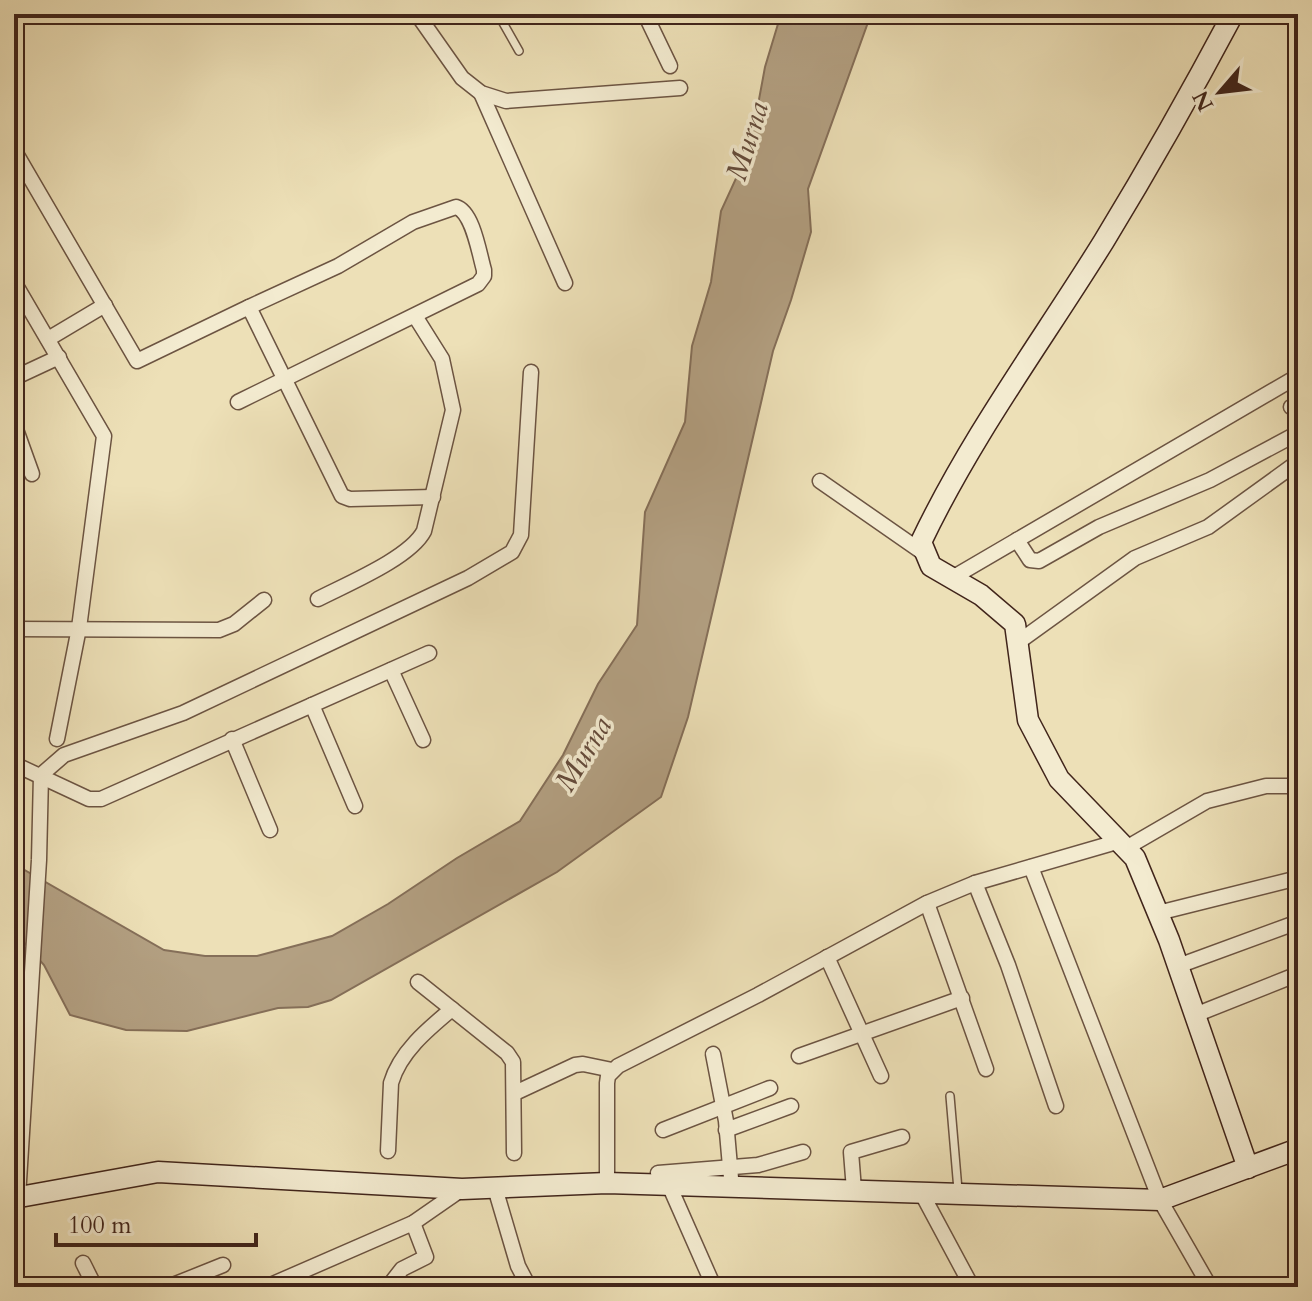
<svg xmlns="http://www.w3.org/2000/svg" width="1312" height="1301" font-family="Cardo,serif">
<rect width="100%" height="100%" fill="#ede0b7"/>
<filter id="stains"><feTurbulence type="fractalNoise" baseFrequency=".0025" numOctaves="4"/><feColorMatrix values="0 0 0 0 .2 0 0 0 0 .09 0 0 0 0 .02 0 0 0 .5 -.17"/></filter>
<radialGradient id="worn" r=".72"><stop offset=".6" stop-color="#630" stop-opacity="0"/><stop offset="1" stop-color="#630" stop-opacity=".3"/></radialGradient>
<!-- water -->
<path fill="#b3a082" stroke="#856f59" stroke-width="2" d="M781 14H871L808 189 811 232 791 300 773 351 688 717 661 797 557 872 331 1000 308 1007 278 1008 187 1031 126 1030 70 1015 44 965 14 931V864L164 950 205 956H257L332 936 388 904 457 858 520 821 563 755 598 684 637 625 645 512 685 422 692 346 711 282 721 211 750 148 765 67Z"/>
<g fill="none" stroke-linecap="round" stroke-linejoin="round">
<!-- lane casing -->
<g stroke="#6c5442" stroke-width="10">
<g id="lane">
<path d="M498 14 519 51"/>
<path d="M950 1096 958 1190"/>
</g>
</g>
<!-- street casing -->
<g stroke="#6c5442" stroke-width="17">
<g id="street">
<path d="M417 14 462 78 481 93 506 101 680 88"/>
<path d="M645 14 670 66"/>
<path d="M481 93 565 283"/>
<path d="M14 150 137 361 249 307 342 496 350 499 433 497"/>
<path d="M14 282 104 436 79 628 57 739"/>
<path d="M48 339 105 305"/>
<path d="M14 378 59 357"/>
<path d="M238 402 478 284 484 276V270C479 253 473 212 456 207L413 222 338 266 249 307"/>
<path d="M1291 407 1298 404"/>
<path d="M14 424 32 474"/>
<path d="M820 481 925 554"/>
<path d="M1017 540 1030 560 1039 561 1099 527 1210 480 1298 433"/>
<path d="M952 578 1298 376"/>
<path d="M318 599C347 584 410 558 424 531L453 410 442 359 415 316"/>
<path d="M14 629 219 630 234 624 264 600"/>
<path d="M1017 643 1135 558 1208 527 1298 462"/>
<path d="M391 670 423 740"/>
<path d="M312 705 355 806"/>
<path d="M232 739 270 830"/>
<path d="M14 764 89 799H101L429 653"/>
<path d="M1126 848 1207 801 1266 786H1298"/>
<path d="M1031 867 1160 1200 1210 1287"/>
<path d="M975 883 1008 965 1056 1106"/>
<path d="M927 903 986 1069"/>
<path d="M1158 913 1298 878"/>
<path d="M827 957 881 1076"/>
<path d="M1178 966 1298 922"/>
<path d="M418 982 507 1053 513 1062 514 1153"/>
<path d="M1195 1015 1298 974"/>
<path d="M713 1054 726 1121 731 1178"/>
<path d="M799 1056 962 998"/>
<path d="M515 1093 575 1065 583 1064 612 1070"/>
<path d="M663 1130 770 1088"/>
<path d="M726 1130 791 1106"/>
<path d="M388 1151 391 1083C400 1052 428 1029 452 1009"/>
<path d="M658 1173 758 1165 803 1152"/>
<path d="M607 1183V1083L608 1076 618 1066 758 995 927 903 975 883 1120 841"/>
<path d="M669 1185 714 1287"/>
<path d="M495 1188 518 1266 529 1287"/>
<path d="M854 1190 851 1152 902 1137"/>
<path d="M921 1192 972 1287"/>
<path d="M18 1197 39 860 41 775 64 755 183 713 468 578 512 552 521 535 531 372"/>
<path d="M83 1263 95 1287"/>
<path d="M168 1287 223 1265"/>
<path d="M266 1287 413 1223 462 1189"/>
<path d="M388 1287 402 1269 426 1257 413 1223"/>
</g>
</g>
<!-- secondary casing -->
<g stroke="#41251b" stroke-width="23">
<g id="secondary">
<path d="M1233 14C1192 91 1149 167 1104 241 1042 341 972 435 921 542L931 566 981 595 1015 624 1028 720 1059 779 1135 858 1169 940 1248 1168"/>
<path d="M14 1198 158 1172 462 1189 607 1183 1160 1200 1298 1149"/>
</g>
</g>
<!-- lane -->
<use href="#lane" stroke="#f3ebd0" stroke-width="7"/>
<!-- street -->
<use href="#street" stroke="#f3ebd0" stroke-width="14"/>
<!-- secondary -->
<use href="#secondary" stroke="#f3ebd0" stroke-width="20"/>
</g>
<g text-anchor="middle" stroke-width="7" stroke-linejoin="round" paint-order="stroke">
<!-- water labels -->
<g font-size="30" font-style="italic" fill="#634a3a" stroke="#f3ebd0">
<text transform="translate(747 141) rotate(-73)" y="10">Murna</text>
<text transform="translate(583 754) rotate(-59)" y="10">Murna</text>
</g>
</g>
<!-- margin -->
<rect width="1312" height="1301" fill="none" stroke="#ede0b7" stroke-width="48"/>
<rect x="16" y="16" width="1280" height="1269" fill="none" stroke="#41251b" stroke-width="4"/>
<rect x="24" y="24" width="1264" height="1253" fill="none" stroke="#41251b" stroke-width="2"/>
<!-- north arrow -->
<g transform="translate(1220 92) rotate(242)" stroke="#f3ebd0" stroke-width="6" paint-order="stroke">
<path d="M0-6L14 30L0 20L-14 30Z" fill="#41251b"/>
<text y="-12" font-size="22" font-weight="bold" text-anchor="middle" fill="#41251b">N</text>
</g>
<!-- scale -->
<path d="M56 1233v12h200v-12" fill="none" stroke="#41251b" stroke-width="4"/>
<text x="68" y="1233" font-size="24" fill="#41251b" stroke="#f3ebd0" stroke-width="6" paint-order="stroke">100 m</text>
<rect width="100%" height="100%" filter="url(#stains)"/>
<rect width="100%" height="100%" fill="url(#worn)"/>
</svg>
